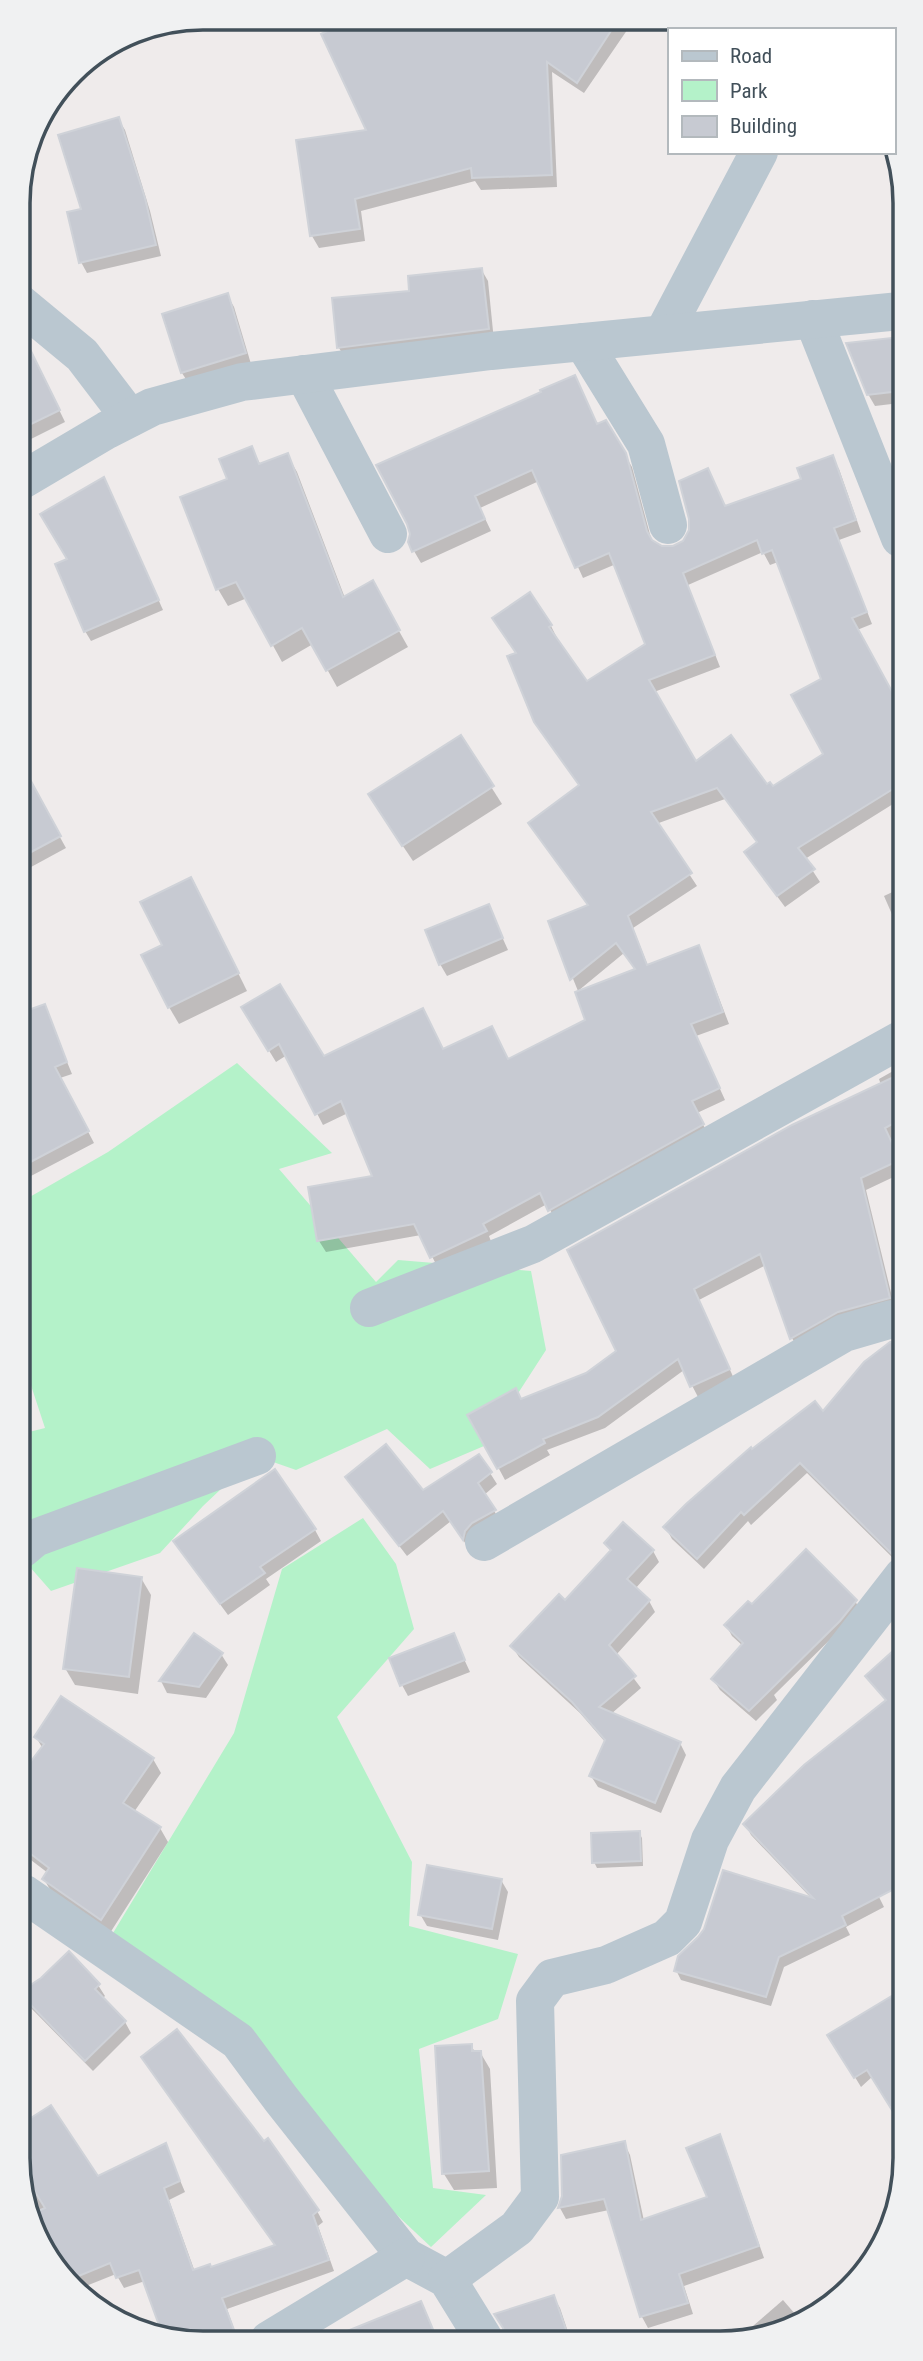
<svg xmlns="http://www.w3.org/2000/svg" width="923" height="2361" font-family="'Roboto Condensed',sans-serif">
<rect width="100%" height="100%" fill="#efebeb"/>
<!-- green -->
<g fill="#b4f2c9">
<path d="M237 1063 332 1153 279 1169 376 1282 398 1260 531 1271 546 1350 484 1446 430 1469 387 1429 296 1470 256 1456 203 1506 160 1553 51 1591 22 1558 21 1434 45 1428 24 1364H21V1202L108 1152Z"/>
<path d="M363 1518 396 1564 414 1629 337 1717 412 1862 409 1926 518 1954 498 2019 419 2049 433 2188 486 2195 431 2247 107 1943 234 1733 282 1569Z"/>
</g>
<!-- shadow -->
<g fill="#0003" fill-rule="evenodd">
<path d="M419 19 634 20 584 93 552 72 557 187 481 190 475 181 361 211 365 241 319 248 312 236 298 141 369 131Z"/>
<path d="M722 21H756L773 30H717Z"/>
<path d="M118 119 125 130 150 211 161 256 87 273 81 262 83 210Z"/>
<path d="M481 269 488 281 494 341 346 359 339 348 411 292Z"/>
<path d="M227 295 234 307 251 364 189 384 182 373Z"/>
<path d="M900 339V403L875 406 868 394Z"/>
<path d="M18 356 36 362 65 422 25 442 19 430Z"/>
<path d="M574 377 598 426 605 422 632 467 652 542 661 548H673L684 542 691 530 707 470 726 508 804 480 832 458 839 469 861 532 839 540 872 624 857 630 885 725 901 751V799L805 859 820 882 785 907 753 864 758 844 725 799 656 824 697 886 633 928 648 966 698 948 704 959 729 1024 696 1036 725 1100 697 1113 709 1136 556 1221 547 1204 489 1236 492 1244 438 1268 421 1235 326 1252 319 1241 375 1177 348 1113 323 1125 287 1055 276 1062 243 1008 324 1058 443 1051 508 1061 587 1021 637 971 624 953 578 991 550 922 589 907 581 787 517 654 529 595 551 626 557 638 555 639 587 683 647 644 616 564 583 578 539 481 480 508 491 531 421 563 414 551ZM763 552 770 565 778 562 823 680 826 755 772 788 695 763 654 692 720 667 688 585Z"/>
<path d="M251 449 261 465 287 455 297 472 345 598 372 583 408 647 337 687 313 644 282 662 247 598 228 606 218 589 230 480Z"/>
<path d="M109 489 163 610 91 641 85 631 69 560Z"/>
<path d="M460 738 502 804 413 861 380 812Z"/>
<path d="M37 796 66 848 20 873V805Z"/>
<path d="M901 888 902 937 884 896Z"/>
<path d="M200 896 247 991 179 1024 169 1007 164 946Z"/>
<path d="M488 906 508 950 447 976 440 964Z"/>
<path d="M902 942V963L893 946Z"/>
<path d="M44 1006 72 1074 60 1078 94 1143 29 1177 21 1162 20 1015Z"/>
<path d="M902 1066V1134L890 1140 902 1166V1173L866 1190 895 1309 798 1349 792 1338 766 1265 699 1300 735 1381 698 1397 684 1370 605 1428 547 1450 550 1455 505 1480 470 1415 521 1401 587 1375 619 1352 881 1085 879 1079Z"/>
<path d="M903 1351V1563H898L807 1473 751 1525 748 1521 704 1569 672 1539 666 1528 823 1414Z"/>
<path d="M21 1383 26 1420H21Z"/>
<path d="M490 1473 497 1484 484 1495 501 1522 469 1549 451 1521 407 1556 347 1478 423 1493Z"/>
<path d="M623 1524 653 1551 659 1562 635 1589 649 1601 655 1612 616 1655 641 1688 611 1714 680 1743 686 1755 661 1813 598 1787 591 1776 606 1743 580 1713 519 1657 512 1646 565 1602 611 1552 606 1543Z"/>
<path d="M315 1530 321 1541 266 1579 270 1585 228 1615 182 1553Z"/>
<path d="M141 1578 151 1595 138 1694 75 1685 65 1668Z"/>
<path d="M854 1599 860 1610 774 1695 777 1700 756 1721 720 1690 713 1679 743 1646 732 1636 726 1625 752 1607Z"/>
<path d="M194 1635 221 1654 228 1665 206 1698 167 1693 161 1681Z"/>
<path d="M453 1635 470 1672 408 1696 402 1685Z"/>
<path d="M904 1658V1880L878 1895 884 1907 846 1927 850 1935 784 1967 771 2006 681 1980 676 1970 813 1900 751 1835 746 1825 887 1702 867 1677Z"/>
<path d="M36 1737 153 1759 161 1773 134 1812 160 1828 168 1842 110 1933 52 1893 44 1879 48 1873 23 1854 22 1776 43 1749Z"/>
<path d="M639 1833 642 1838 643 1866 597 1868 594 1862Z"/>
<path d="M501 1880 508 1892 498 1940 427 1926 420 1914Z"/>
<path d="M98 1985 105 1996 102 1999 125 2022 131 2033 93 2071 28 2005 23 1996Z"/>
<path d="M830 2036 905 2062V2128L873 2076 861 2087Z"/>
<path d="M471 2046 476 2053 480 2052 490 2069 497 2188 454 2190 444 2174Z"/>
<path d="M23 2125 97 2179 165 2145 185 2192 169 2200 195 2272 211 2269 276 2246 317 2211 323 2222 318 2226 334 2271 227 2309 238 2340H167L145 2281 124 2288 116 2274 76 2290 24 2206Z"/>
<path d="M719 2136 725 2147 764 2258 684 2286 693 2314 648 2328 642 2317 609 2210 566 2219 560 2208 564 2197 624 2143 630 2155 644 2221 709 2198Z"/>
<path d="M553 2297 560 2308 570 2338H507Z"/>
<path d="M783 2300 802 2322 768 2337H749L746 2332Z"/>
<path d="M420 2303 438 2339H349L346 2333Z"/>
</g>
<!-- building -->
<g fill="#c7cad2" stroke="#cfd2d8" stroke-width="2" fill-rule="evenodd">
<path d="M353 18 546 20H618L577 83 547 62 552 175 472 178 471 168 355 199 360 229 310 236 296 140 366 130 321 34Z"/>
<path d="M119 117 145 198 156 245 79 263 67 212 81 209 58 135Z"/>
<path d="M482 268 489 329 337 348 332 298 409 291 408 276Z"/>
<path d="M228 293 246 353 181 373 162 314Z"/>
<path d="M18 331 23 335 60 410 19 430Z"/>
<path d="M900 337V391L867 395 846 343Z"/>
<path d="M575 375 597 424 606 420 626 453 647 531 652 540 662 546H673L683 541 689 530V519L679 481 708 468 725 506 801 479 797 468 833 455 856 520 834 528 867 612 852 618 901 708V784L798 848 815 869 777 896 744 852 757 842 717 788 651 812 692 873 628 916 647 965 699 945 723 1012 691 1024 720 1088 692 1101 704 1124 548 1211 540 1193 483 1224 487 1231 430 1258 414 1224 317 1241 308 1187 372 1176 341 1101 315 1115 279 1044 268 1051 241 1007 280 984 324 1056 423 1008 443 1049 492 1026 508 1059 585 1020 575 992 635 969 616 943 570 980 548 921 588 905 528 823 579 785 534 722 507 656 516 653 492 618 530 592 552 625 549 627 587 681 645 644 609 553 575 568 532 470 475 496 485 519 412 552 408 542 410 534 407 524 376 465 541 392 540 390ZM757 540 762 554 772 550 821 679 791 695 823 754 773 786 770 782 767 784 731 735 696 761 649 680 715 655 683 573Z"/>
<path d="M252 446 259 464 288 453 343 597 373 580 400 630 326 671 302 628 271 646 236 582 216 590 180 497 227 479 219 459Z"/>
<path d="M104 477 159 600 84 632 55 564 67 559 40 514Z"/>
<path d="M461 735 494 786 402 846 368 794Z"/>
<path d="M20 761 61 836 20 858Z"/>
<path d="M191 877 239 973 168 1008 141 955 162 945 140 902Z"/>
<path d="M489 904 503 938 439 965 425 930Z"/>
<path d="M45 1004 67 1062 55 1067 89 1131 21 1167 20 1013Z"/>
<path d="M902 1073V1119L885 1128 900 1160 861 1178 890 1298 838 1312 790 1339 760 1254 694 1289 730 1369 690 1387 678 1359 598 1417 543 1439 545 1443 497 1469 467 1415 516 1388 521 1399 586 1373 616 1351 567 1250 792 1125Z"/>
<path d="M890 1342 903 1343V1555L894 1556 800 1463 744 1515 741 1512 697 1559 663 1527 686 1504 751 1447 752 1449 815 1401 823 1411 864 1362Z"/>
<path d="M386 1444 423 1490 479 1454 492 1472 478 1483 496 1510 472 1523 465 1531 463 1540 443 1511 399 1546 345 1477Z"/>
<path d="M275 1469 316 1529 260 1567 265 1573 220 1604 173 1541Z"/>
<path d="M623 1522 654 1550 627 1579 650 1600 609 1645 636 1676 599 1707 681 1742 655 1803 589 1776 605 1740 572 1702 510 1646 559 1594 565 1600 611 1550 604 1543Z"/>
<path d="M806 1549 857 1600 840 1621 749 1711 711 1679 743 1643 724 1625 748 1601 752 1604Z"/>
<path d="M77 1568 142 1577 129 1677 63 1669Z"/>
<path d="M194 1633 223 1653 199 1687 159 1681Z"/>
<path d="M454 1633 465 1660 400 1686 389 1658Z"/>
<path d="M904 1641V1884L842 1916 846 1925 779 1957 766 1997 674 1971 678 1956 698 1937 704 1929 723 1870 813 1898 743 1824 804 1765 886 1700 865 1676Z"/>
<path d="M61 1696 154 1758 123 1803 161 1827 101 1920 42 1879 49 1868 23 1848 22 1773 44 1744 34 1737Z"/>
<path d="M640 1831 641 1861 592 1863 591 1833Z"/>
<path d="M427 1865 502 1879 492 1929 418 1915Z"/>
<path d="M69 1951 100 1984 95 1989 126 2021 85 2061 23 1997V1990L41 1978Z"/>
<path d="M905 1988V2131L867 2070 854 2078 827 2035Z"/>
<path d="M177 2029 264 2141 268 2138 319 2210 313 2215 329 2260 222 2298 234 2330 206 2340 164 2339 139 2270 116 2278 110 2263 69 2280 29 2215 45 2208 24 2174 23 2123 51 2105 98 2176 166 2143 180 2181 164 2188 193 2270 210 2264 211 2267 275 2245 141 2057Z"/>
<path d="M472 2044V2051H481L489 2171 442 2174 435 2046Z"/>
<path d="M720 2134 759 2246 679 2274 688 2303 640 2317 604 2199 558 2208 562 2196 561 2155 625 2141 641 2220 707 2197 686 2148Z"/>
<path d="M554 2295 569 2338H506L503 2328 494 2314Z"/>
<path d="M421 2301 437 2339H330V2338Z"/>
</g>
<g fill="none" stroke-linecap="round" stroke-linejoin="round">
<!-- minor -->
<g stroke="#bac7d0" stroke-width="38">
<path d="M18 302 82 355 130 418"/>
<path d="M813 319 900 538"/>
<path d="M663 334 759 152"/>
<path d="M583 342 646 444 668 525"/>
<path d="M304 374 388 534"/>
<path d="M19 482 107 430 152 407 242 382 491 351 900 311"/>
<path d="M369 1308 533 1244 902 1039"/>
<path d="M484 1542 844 1333 892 1319 903 1322"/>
<path d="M22 1549 35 1538 257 1456"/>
<path d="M23 1893 238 2041 281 2099 406 2257 447 2279 484 2339"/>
<path d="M447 2279 517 2228 540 2197 535 2001 552 1978 606 1965 667 1938 683 1922 710 1840 738 1788 903 1576"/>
<path d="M269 2340 406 2257"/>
</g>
</g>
<!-- crop -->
<path d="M0 0H923V2361H0ZM203 30H720A173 173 0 0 1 893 203V2158A173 173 0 0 1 720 2331H203A173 173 0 0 1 30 2158V203A173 173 0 0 1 203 30Z" fill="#f0f1f2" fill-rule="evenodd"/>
<path fill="none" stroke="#42505a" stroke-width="3.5" d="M203 30H720A173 173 0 0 1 893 203V2158A173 173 0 0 1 720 2331H203A173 173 0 0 1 30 2158V203A173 173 0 0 1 203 30Z"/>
<!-- legend -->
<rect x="668" y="28" width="228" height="126" fill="#ffffff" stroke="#b3b9bd" stroke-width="2"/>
<rect x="682" y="51" width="35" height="10" fill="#bac7d0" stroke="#b3b9bd" stroke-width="2"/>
<text x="730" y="63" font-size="21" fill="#42505a">Road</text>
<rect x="682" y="80" width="35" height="21" fill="#b4f2c9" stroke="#b3b9bd" stroke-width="2"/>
<text x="730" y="98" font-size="21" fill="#42505a">Park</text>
<rect x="682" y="116" width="35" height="21" fill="#c7cad2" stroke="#b3b9bd" stroke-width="2"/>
<text x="730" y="133" font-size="21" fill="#42505a">Building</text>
</svg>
